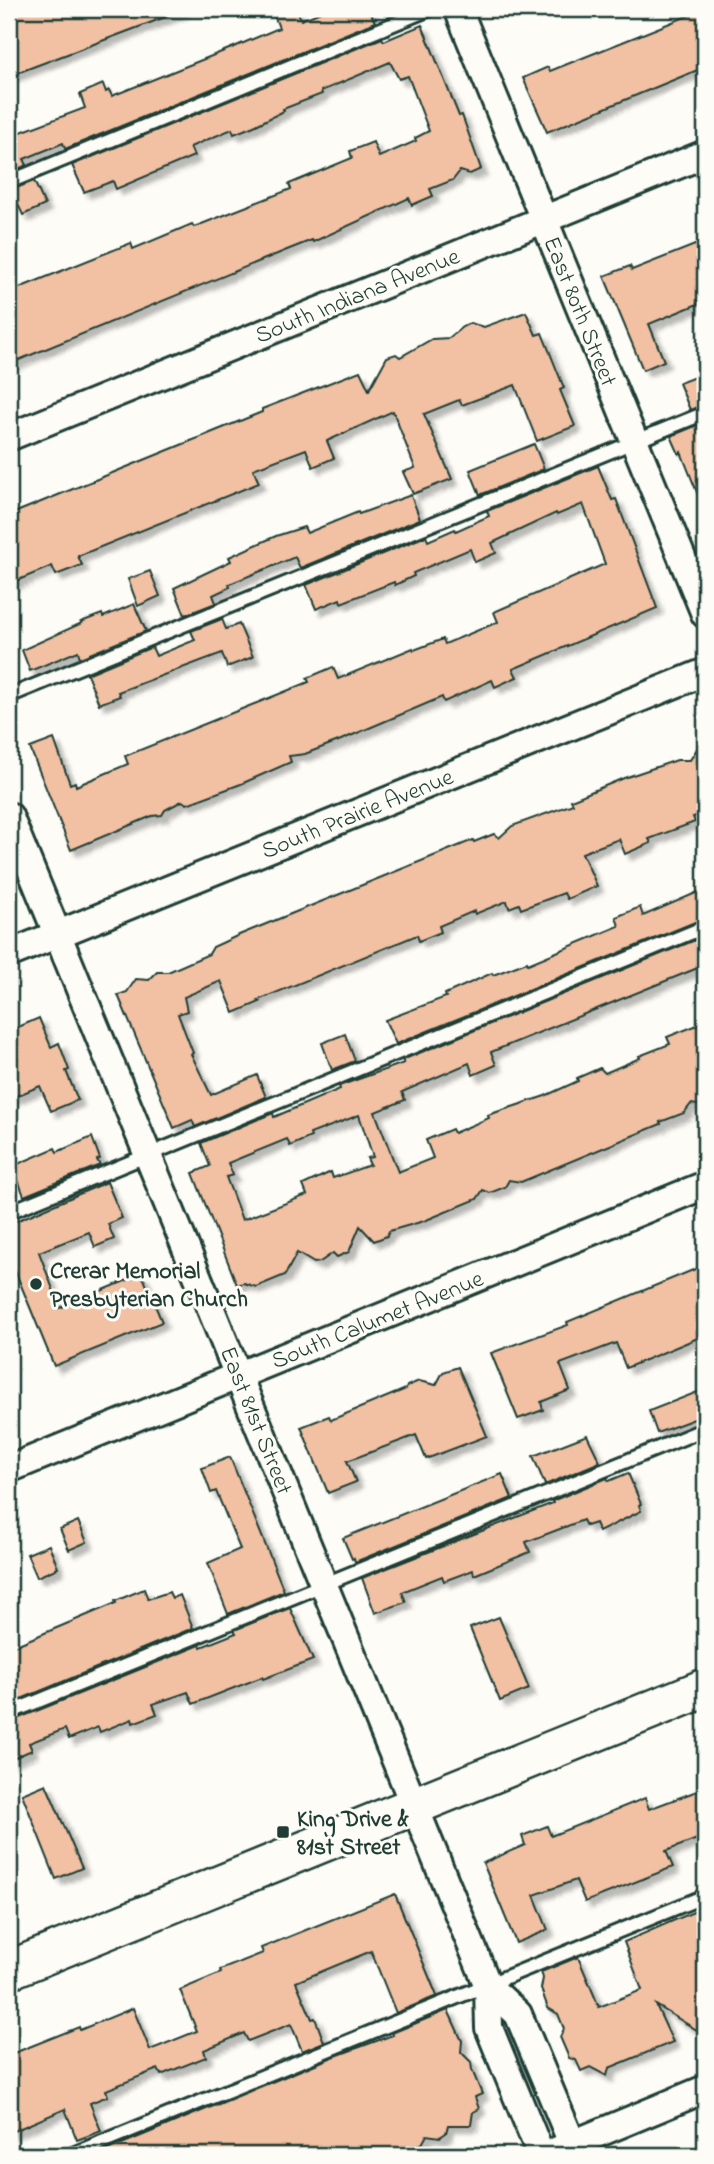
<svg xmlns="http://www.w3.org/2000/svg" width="714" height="2164" font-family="'Indie Flower',sans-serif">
<defs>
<filter id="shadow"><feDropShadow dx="6" dy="6" stdDeviation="2" flood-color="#0004"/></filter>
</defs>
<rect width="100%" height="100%" fill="#fdfcf7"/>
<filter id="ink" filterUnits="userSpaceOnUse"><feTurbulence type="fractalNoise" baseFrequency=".0143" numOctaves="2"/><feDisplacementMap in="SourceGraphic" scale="14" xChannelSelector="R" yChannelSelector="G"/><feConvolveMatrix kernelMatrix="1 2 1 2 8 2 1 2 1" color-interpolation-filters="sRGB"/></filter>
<g filter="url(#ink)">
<!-- building -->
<g fill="#f2c0a2" stroke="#1f3d34" stroke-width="2" fill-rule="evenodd" filter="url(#shadow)">
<path d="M9 9H183L184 10 9 76Z"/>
<path d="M289 9H297L301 20 328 9H369L375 22 65 149 63 143 24 159 27 165 9 173V125L13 135 85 108 80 94 103 84 106 92 109 90 112 96 234 47 279 28 274 15Z"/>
<path d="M705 9V67L547 132 523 78 548 67 550 71Z"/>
<path d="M422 25 459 116 462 115 481 169 470 174 460 171 453 180 430 189 433 196 412 205 409 198 313 242 312 240 287 250 9 364V292L131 243 133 249 192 224 194 227 291 189 289 184 352 158 350 151 373 142 379 157 416 141 415 138 429 131 408 76 399 79 390 62 321 91 322 94 283 109 284 111 254 126 234 134 232 129 190 147 194 156 116 189 113 181 84 192 72 165 382 38 384 41Z"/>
<path d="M34 181 45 205 23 215 11 190Z"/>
<path d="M705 241V301L649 324 664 361 643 370 604 276 630 266 632 270Z"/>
<path d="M526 312 536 335 542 333 564 388 560 390 575 426 537 441 515 385 462 405 459 400 424 414 452 479 413 494 403 472 415 468 393 411 327 441 334 458 313 467 306 449 253 469 259 483 78 556 82 565 56 575 52 566 9 584V515L262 412V409L360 371 369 390 387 357 396 354 400 357 432 339 449 338 462 327 470 323 484 327Z"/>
<path d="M700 375 705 389V404L690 410 679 383Z"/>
<path d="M705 422V509L704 510 681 452 679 454 671 436Z"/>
<path d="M534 444 544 469 480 495 470 470Z"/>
<path d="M598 466 612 500 616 499 657 608 513 669 517 677 495 687 492 680 444 702 442 697 341 740 305 754 289 756 291 762 241 784 187 804 182 801 165 810 162 815 152 816 71 850 30 748 54 739 70 784 75 782 76 786 128 764 125 756 309 682 307 678 333 667 338 679 413 648 414 650 443 639 445 644 498 622 494 612 605 564 583 504 557 515 556 513 492 543 496 553 475 562 470 549 413 573 414 576 395 585 394 582 341 603 340 599 316 609 306 585 426 536 428 541 455 529 456 531 489 516 487 511Z"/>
<path d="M411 495 420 519 300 568 295 557 266 569 229 584 230 587 213 595 216 603 185 615 174 588 231 561 229 557 276 536 304 527 307 533 358 512 359 514Z"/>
<path d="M150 571 160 596 138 606 128 579Z"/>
<path d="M134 604 146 631 80 658 78 651 30 671 22 650 82 623 81 622 102 614 103 617Z"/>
<path d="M222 619 226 629 239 624 253 657 227 667 222 653 118 692 120 696 99 704 87 674 152 647 156 656 195 640 191 631Z"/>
<path d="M705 736V813L693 817 695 822 649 839 651 843 625 854 619 839 582 853 597 886 567 899 564 893 521 909 519 904 509 908 507 901 475 914 474 911 439 926 441 932 419 941 417 935 258 1000 260 1002 234 1013 221 981 184 997 187 1011 178 1014 193 1053 191 1054 211 1095 257 1075 266 1097 195 1127 192 1120 174 1128 118 995 127 992 136 979 149 980 157 972H168L209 954 213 947 239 935 473 840 474 842 494 834 499 838 512 826 573 804 571 800 624 778 677 760H690Z"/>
<path d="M705 889V918L396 1044 385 1020 446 997 445 994 492 973 493 975 527 962 528 964 619 926 616 917 640 907 643 916Z"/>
<path d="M705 936V965L491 1052 496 1065 473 1075 469 1063 402 1092 405 1100 375 1112 398 1172 433 1158 426 1140 452 1129 454 1133 489 1118 488 1115 545 1096 578 1081 577 1078 600 1068 605 1073 640 1058 639 1056 670 1044 667 1037 705 1022V1106L691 1104 684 1113 660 1122 661 1124 521 1182 509 1180 505 1187 490 1193 483 1190 477 1199 424 1221 389 1231 387 1236 374 1241 360 1226 349 1252 337 1257 333 1253 320 1262 314 1263 297 1253 285 1275 256 1287 244 1283 237 1285 193 1173 210 1166 201 1143 273 1113 274 1117 340 1089 339 1086 404 1063 402 1060ZM359 1115 373 1157 367 1158 370 1165 333 1178 331 1172 303 1185 307 1195 242 1220 226 1177 233 1175 228 1163 287 1139 290 1146 311 1137 310 1134Z"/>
<path d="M39 1018 51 1047 59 1043 69 1070 66 1071 78 1100 51 1111 40 1086 9 1099V1031Z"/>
<path d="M345 1034 355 1061 332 1070 322 1043Z"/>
<path d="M92 1137 100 1159 97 1160 100 1165 24 1196 13 1166 55 1148 57 1152Z"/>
<path d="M107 1182 122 1218 108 1224 114 1239 95 1247 89 1232 39 1252 60 1308 142 1274 162 1322 54 1366 9 1256V1224Z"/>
<path d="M705 1265V1335L626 1368 616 1343 560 1364 570 1390 541 1402 543 1410 518 1419 491 1353 568 1325 567 1322Z"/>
<path d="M458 1367 487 1436 426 1459 416 1435 347 1461 356 1482 328 1493 301 1427 329 1416 331 1420 406 1389 407 1386 419 1381 436 1385 443 1372Z"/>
<path d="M700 1391 705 1404V1415L657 1433 649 1411Z"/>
<path d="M587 1435 600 1462 545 1485 533 1456Z"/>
<path d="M230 1457 284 1591 228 1614 208 1563 240 1549 216 1491 211 1493 202 1468Z"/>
<path d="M628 1473 641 1504 639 1505 641 1511 599 1532 595 1523 586 1526 583 1520 526 1542 530 1552 474 1575 473 1570 444 1581 442 1576 402 1592 406 1602 375 1613 362 1578 553 1503 552 1501 607 1478 609 1481Z"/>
<path d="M502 1474 512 1498 355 1562 354 1558 352 1559 343 1538Z"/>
<path d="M78 1521 87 1542 69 1550 60 1529Z"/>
<path d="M49 1545 58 1568 37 1577 27 1554Z"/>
<path d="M144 1589 148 1599 169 1592 172 1598 180 1595 193 1628 9 1704V1648L116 1603 115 1601Z"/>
<path d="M290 1608 313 1660 263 1679 262 1677 193 1704 188 1692 153 1704 157 1714 133 1723 132 1719 100 1732 98 1727 69 1739 65 1729 29 1743 32 1750 9 1760V1722L200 1645 201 1647 236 1633 234 1630Z"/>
<path d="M499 1617 529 1689 500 1701 470 1628Z"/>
<path d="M46 1784 82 1868 56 1879 22 1794Z"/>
<path d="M705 1788V1836L666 1851 673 1867 585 1902 576 1880 534 1895 548 1930 516 1943 483 1863 525 1845 522 1836 547 1826 551 1836 645 1798 649 1809Z"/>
<path d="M395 1894 437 1996 396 2013 371 1951 296 1982 312 2019 315 2018 324 2042 302 2051 291 2024 248 2041 244 2033 204 2050 206 2057 161 2075 158 2069 106 2090 108 2096 90 2103 101 2131 77 2140 65 2109 9 2133V2055L79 2027 80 2030 133 2008 150 2050 197 2031 180 1990 221 1973 220 1970 263 1953 261 1948Z"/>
<path d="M705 1907V2035L656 2005 673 2042 609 2068 607 2076 590 2067 581 2071 576 2060 569 2058 560 2037 564 2029 558 2014 548 2008 541 1989 543 1978 541 1972 578 1957 599 2007 642 1990 624 1942Z"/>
<path d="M448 2010 462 2041 461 2052 471 2062 472 2070 482 2094 475 2097 479 2109 473 2112 471 2125H448L446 2133 440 2137 427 2135 422 2144 407 2148 410 2155H95L330 2058 393 2035 392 2033Z"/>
</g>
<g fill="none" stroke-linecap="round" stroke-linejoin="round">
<!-- lane casing -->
<g stroke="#1f3d34" stroke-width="18">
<g id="lane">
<path d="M9 182 430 9"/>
<path d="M9 696 705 413"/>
<path d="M9 1212 705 927"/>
<path d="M9 1713 705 1429"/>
<path d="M70 2155 705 1896"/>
</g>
</g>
<!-- street casing -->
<g stroke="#1f3d34" stroke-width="32">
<g id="street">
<path d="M458 9 705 614"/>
<path d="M9 437 705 154"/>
<path d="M9 816 488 1986 489 2028 541 2155"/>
<path d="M9 954 705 672"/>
<path d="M9 1469 705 1185"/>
<path d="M488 1986 518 2014 577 2155"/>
<path d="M558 2150 705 2089"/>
</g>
</g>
<!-- secondary casing -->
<g stroke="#1f3d34" stroke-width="42">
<path id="secondary" d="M9 1970 705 1688"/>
</g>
<!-- lane -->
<use href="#lane" stroke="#fdfcf7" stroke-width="12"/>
<!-- street -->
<use href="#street" stroke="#fdfcf7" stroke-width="26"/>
<!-- secondary -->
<use href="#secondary" stroke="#fdfcf7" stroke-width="37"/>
</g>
</g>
<!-- markers -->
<g fill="#1f3d34" stroke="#fdfcf7" stroke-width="2.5">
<circle cx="36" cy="1284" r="7"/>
<rect x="276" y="1825" width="14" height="14" rx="3.5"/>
</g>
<g text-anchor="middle" stroke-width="6" stroke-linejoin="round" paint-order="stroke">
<!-- street labels -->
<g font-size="24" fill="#1f3d34" stroke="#fdfcf7">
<text transform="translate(357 295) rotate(-22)" y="8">South Indiana Avenue</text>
<text transform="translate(581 311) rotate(68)" y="8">East 80th Street</text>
<text transform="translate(357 813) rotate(-22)" y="8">South Prairie Avenue</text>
<text transform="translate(377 1319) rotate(-22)" y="8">South Calumet Avenue</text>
<text transform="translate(257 1420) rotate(68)" y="8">East 81st Street</text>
</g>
<!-- poi labels -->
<g font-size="24" font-weight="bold" fill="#1f3d34" stroke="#fdfcf7" text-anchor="start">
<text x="50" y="1278">Crerar Memorial<tspan x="50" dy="28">Presbyterian Church</tspan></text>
<text x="297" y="1826">King Drive &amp;<tspan x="297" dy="28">81st Street</tspan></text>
</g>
</g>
<!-- margin -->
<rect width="714" height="2164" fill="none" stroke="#fdfcf7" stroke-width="35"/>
<rect x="18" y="18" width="679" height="2129" fill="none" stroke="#1f3d34" stroke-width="2.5" filter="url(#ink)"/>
</svg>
